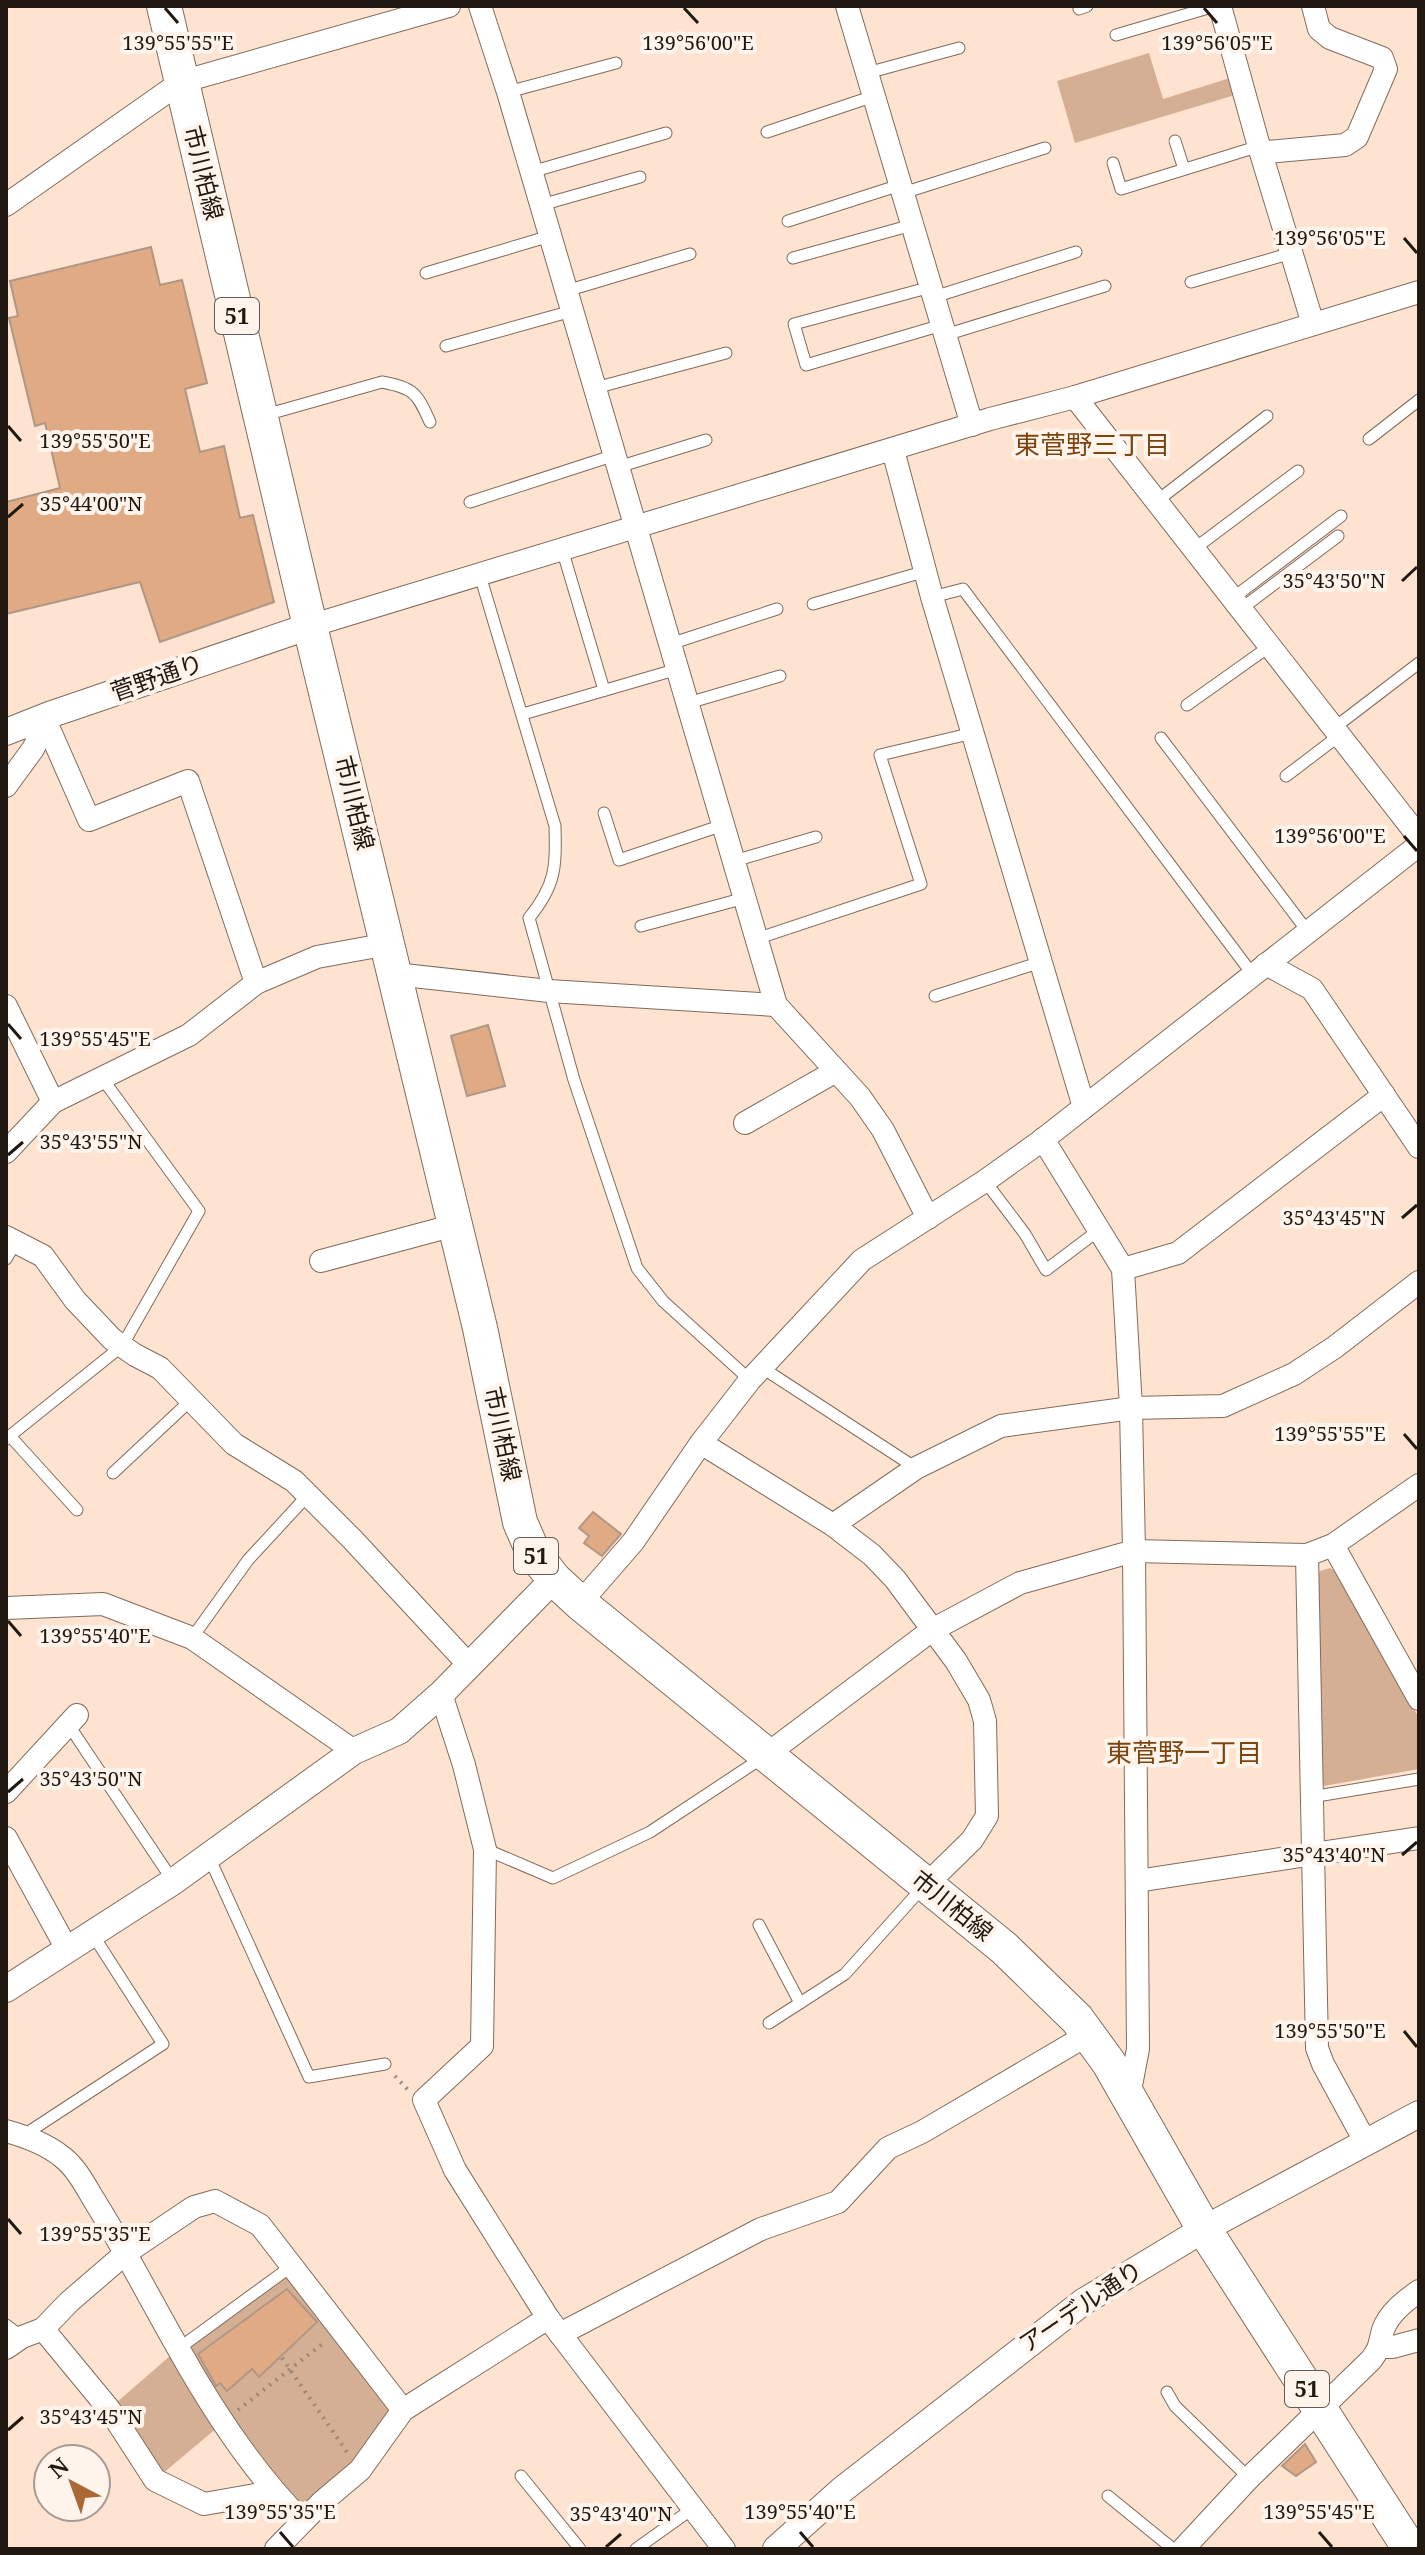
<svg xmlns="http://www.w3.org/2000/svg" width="1425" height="2555" font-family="'Noto Serif','Noto Sans JP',serif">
<rect width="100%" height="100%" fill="#fee3d0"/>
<!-- green -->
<g fill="#d5af94">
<path d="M1149 53 1163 99 1230 78 1235 95 1075 143 1057 81Z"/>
<path d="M1330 1568 1338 1573 1419 1718V1769L1324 1786 1316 1780 1314 1578 1320 1571Z"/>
<path d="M293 2265 403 2410 302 2521 224 2422 155 2480 109 2409 178 2349Z"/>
</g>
<!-- building -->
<g fill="#e0ab84" stroke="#b09785" stroke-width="2">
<path d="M151 247 160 285 182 280 207 383 185 389 200 452 224 446 240 518 253 515 274 602 160 642 140 582 6 614V502L60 488 45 423 35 426 9 318 18 316 10 281Z"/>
<path d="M488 1025 505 1086 467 1096 451 1036Z"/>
<path d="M593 1512 621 1534 602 1556 584 1543 589 1536 579 1528Z"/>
<path d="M287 2289 317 2322 259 2377 252 2369 227 2391 220 2383 216 2386 198 2354Z"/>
<path d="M1305 2444 1316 2462 1296 2476 1282 2466Z"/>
</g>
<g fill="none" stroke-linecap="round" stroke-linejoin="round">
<!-- service casing -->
<g stroke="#826b5b" stroke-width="13">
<g id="service">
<path d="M1079 9 1087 6"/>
<path d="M1116 35 1215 6"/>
<path d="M867 73 959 48"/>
<path d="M508 92 616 63"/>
<path d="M767 132 874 96"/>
<path d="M1175 141 1184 169"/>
<path d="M1113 163 1121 189 1250 149 1260 150"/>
<path d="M531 172 666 133"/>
<path d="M903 193 1045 148"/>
<path d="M541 205 640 177"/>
<path d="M788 221 900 185"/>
<path d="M793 258 912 225"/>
<path d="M426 273 550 236"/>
<path d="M1191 282 1292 253"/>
<path d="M931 287 794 324 806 365 942 325"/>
<path d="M566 291 690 254"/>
<path d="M934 297 1076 252"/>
<path d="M945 335 1105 286"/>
<path d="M446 346 572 311"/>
<path d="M595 388 726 353"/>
<path d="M265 415 382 382C414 388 417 393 430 422"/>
<path d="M1369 439 1419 400"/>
<path d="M618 467 706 440"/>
<path d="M1157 501 1267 416"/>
<path d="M470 502 615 455"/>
<path d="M562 549 604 690"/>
<path d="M1194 549 1298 471"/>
<path d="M479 572 555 826C556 867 556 885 529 918L574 1080 637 1268 663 1301 750 1380"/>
<path d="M932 597 963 589 1253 975"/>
<path d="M1233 598 1341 516"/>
<path d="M813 604 926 571"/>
<path d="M1241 609 1338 536"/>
<path d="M670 644 777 609"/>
<path d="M688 703 780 676"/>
<path d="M1187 705 1270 646"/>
<path d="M523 714 678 669"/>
<path d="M1334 728 1419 663"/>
<path d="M1161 738 1308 932"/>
<path d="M1286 776 1340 735"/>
<path d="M604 813 619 860 723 825"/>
<path d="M734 861 816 837"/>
<path d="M641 926 745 898"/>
<path d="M756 939 921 884 880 755 973 733"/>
<path d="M935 996 1041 962"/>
<path d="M985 1181 1025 1234 1046 1270 1099 1230"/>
<path d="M6 1259 16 1242"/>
<path d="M761 1367 916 1468"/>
<path d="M10 1436 77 1510"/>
<path d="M6 1439 122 1346 199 1211 102 1078"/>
<path d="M113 1473 191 1400"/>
<path d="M192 1638 248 1560 308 1495"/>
<path d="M68 1724 173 1881"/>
<path d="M1311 1797 1419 1779"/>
<path d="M485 1849 553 1878 650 1832 762 1758"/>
<path d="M209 1857 309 2077 385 2064"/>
<path d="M759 1925 800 2003"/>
<path d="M769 2023 845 1974 923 1887"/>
<path d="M24 2135 163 2044 93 1935"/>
<path d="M6 2325 22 2337"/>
<path d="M178 2349 293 2265"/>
<path d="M1167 2392 1175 2406 1249 2478"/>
<path d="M521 2476 580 2549"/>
<path d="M1108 2496 1173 2549"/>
<path d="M636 2549 692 2509"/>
</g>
</g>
<!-- minor casing -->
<g stroke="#826b5b" stroke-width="24">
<g id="minor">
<path d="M480 6 508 92 776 1005 860 1097 883 1130 928 1218"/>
<path d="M847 6 972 425"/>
<path d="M1220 6 1260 150 1313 324"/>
<path d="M1260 150 1268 152 1345 145 1357 137 1386 69 1382 58 1330 38 1319 29 1313 6"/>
<path d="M6 205 181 82 449 6"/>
<path d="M1075 397 1419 837"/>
<path d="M893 450 932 597 1084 1107"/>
<path d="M310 626 990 419 1075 397 1419 292"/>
<path d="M46 722 89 820 188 781 256 983"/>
<path d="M6 786 33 749 49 716"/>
<path d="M1266 964 1312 989 1419 1147"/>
<path d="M395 974 549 991 776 1005"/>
<path d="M6 1006 53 1102"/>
<path d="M745 1123 836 1071"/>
<path d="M1043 1139 1123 1269 1131 1408 1134 1551 1138 2049 1129 2096"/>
<path d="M6 1152 53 1102 189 1035 256 983 317 957 388 944"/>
<path d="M6 1237 43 1256 75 1300 112 1339 135 1355 160 1368 234 1444 294 1481 353 1540 469 1665"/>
<path d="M321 1261 455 1225"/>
<path d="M1123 1269 1178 1253 1384 1095"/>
<path d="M701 1443 833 1525 872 1555 895 1579 956 1661 979 1700 985 1721 987 1816 972 1840 926 1885"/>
<path d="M833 1525 916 1468 1001 1426 1131 1408 1223 1406 1294 1374 1335 1347 1419 1282"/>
<path d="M1333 1545 1419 1699"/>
<path d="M1307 1555 1317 2048 1323 2064 1366 2143"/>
<path d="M580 1603 633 1542 701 1443 750 1380 862 1260 985 1181 1041 1141 1419 845"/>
<path d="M6 1608 103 1604 192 1638 354 1751"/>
<path d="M441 1694 464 1765 485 1849 482 2046 424 2100 455 2170 548 2318 724 2549"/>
<path d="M766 1755 932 1630 1020 1583 1134 1551 1307 1555 1333 1545 1419 1485"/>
<path d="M6 1792 77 1715"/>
<path d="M6 1838 67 1949"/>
<path d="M1137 1881 1419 1838"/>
<path d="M6 2131C24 2136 46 2144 61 2156 76 2167 85 2185 94 2200 124 2248 150 2299 178 2348 212 2409 253 2472 302 2521"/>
<path d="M43 2329 109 2409 155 2480 204 2504 273 2492"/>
<path d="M560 2334 761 2229 838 2202 888 2148 922 2132 1089 2034"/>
<path d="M1381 2347H1393L1419 2340"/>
<path d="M6 2348 22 2337 43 2329 69 2302 127 2252 194 2207 215 2201 260 2225 403 2410"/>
<path d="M276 2549 322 2502 360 2470 403 2410 548 2318"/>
<path d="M1183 2549 1249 2478 1371 2360C1381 2347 1379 2344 1383 2330 1389 2313 1405 2301 1419 2291"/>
</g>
</g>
<!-- tertiary casing -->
<g stroke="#826b5b" stroke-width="28">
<g id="tertiary">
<path d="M6 732 49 715 310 626"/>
<path d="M6 1989 174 1881 354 1751 399 1731 441 1694 554 1579"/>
<path d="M776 2549 843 2489 1083 2302 1204 2229 1419 2114"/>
</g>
</g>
<!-- primary casing -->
<g stroke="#826b5b" stroke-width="36">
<path id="primary" d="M164 6 310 626 480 1328 520 1522 533 1552 554 1579 580 1603 1004 1948 1077 2019 1109 2063 1204 2229 1410 2549"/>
</g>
<!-- path -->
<g stroke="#998779" stroke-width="4" stroke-dasharray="2 6" stroke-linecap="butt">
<path d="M395 2076 408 2090"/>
<path d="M282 2358 347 2452"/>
<path d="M238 2410 326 2341"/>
</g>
<!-- service -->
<use href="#service" stroke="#fff" stroke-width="11"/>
<!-- minor -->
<use href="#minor" stroke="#fff" stroke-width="22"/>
<!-- tertiary -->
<use href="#tertiary" stroke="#fff" stroke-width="26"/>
<!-- primary -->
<use href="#primary" stroke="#fff" stroke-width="34"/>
</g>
<!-- ticks -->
<path fill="none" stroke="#211811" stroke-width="3" d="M165 8 178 23M684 8 698 23M1204 8 1217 23M1404 238 1417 253M8 426 21 441M8 517 23 504M1402 581 1417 567M1404 836 1417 851M8 1024 21 1039M8 1155 23 1142M1402 1218 1417 1205M1404 1434 1417 1449M8 1621 21 1636M8 1792 23 1779M1402 1855 1417 1842M1404 2031 1417 2047M8 2219 21 2234M8 2430 23 2417M280 2532 293 2547M800 2532 813 2547M1319 2532 1332 2547M606 2547 621 2534"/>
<g text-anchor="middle" stroke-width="8" stroke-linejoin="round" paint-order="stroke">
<!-- shield labels -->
<g fill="#fff4ec" stroke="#645a53" stroke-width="2">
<rect x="215" y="298" width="44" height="36" rx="6"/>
<rect x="514" y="1538" width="44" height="36" rx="6"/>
<rect x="1285" y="2371" width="44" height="36" rx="6"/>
</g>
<g font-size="22" font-weight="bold" fill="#211811">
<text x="237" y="324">51</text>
<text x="536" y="1564">51</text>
<text x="1307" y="2397">51</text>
</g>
<!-- street labels -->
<g font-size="24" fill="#211811" stroke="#fff4ec">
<text transform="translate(203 173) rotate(76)" y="8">市川柏線</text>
<text transform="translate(157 678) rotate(-19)" y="8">菅野通り</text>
<text transform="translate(354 803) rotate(76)" y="8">市川柏線</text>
<text transform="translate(502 1434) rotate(78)" y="8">市川柏線</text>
<text transform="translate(952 1906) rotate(39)" y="8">市川柏線</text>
<text transform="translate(1081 2307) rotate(-34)" y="8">アーデル通り</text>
</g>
<!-- neighbourhood labels -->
<g font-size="26" fill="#7d440f" stroke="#fff4ec">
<text x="1092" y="454">東菅野三丁目</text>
<text x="1184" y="1762">東菅野一丁目</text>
</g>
</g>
<g font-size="20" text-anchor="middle" fill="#211811" stroke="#fff4ec" stroke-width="8" stroke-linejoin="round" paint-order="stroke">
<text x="178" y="50">139°55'55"E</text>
<text x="698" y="50">139°56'00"E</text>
<text x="1217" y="50">139°56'05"E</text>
<text x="1330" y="245">139°56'05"E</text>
<text x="95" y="448">139°55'50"E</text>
<text x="91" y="511">35°44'00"N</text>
<text x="1334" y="588">35°43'50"N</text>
<text x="1330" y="843">139°56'00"E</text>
<text x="95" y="1046">139°55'45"E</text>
<text x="91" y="1149">35°43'55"N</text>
<text x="1334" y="1225">35°43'45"N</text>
<text x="1330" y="1441">139°55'55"E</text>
<text x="95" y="1643">139°55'40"E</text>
<text x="91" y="1786">35°43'50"N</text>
<text x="1334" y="1862">35°43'40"N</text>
<text x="1330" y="2038">139°55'50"E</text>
<text x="95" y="2241">139°55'35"E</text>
<text x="91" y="2424">35°43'45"N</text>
<text x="280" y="2519">139°55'35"E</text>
<text x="800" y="2519">139°55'40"E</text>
<text x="1319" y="2519">139°55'45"E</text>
<text x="621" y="2521">35°43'40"N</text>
</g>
<!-- border -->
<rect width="1425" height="2555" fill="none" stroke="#211811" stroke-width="16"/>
<!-- north arrow -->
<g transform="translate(72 2483) rotate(319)"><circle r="38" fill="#fff4ec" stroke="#a69c94" stroke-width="2"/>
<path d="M0-6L14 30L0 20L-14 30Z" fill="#aa6834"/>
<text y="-12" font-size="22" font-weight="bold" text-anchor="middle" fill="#211811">N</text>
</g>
</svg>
